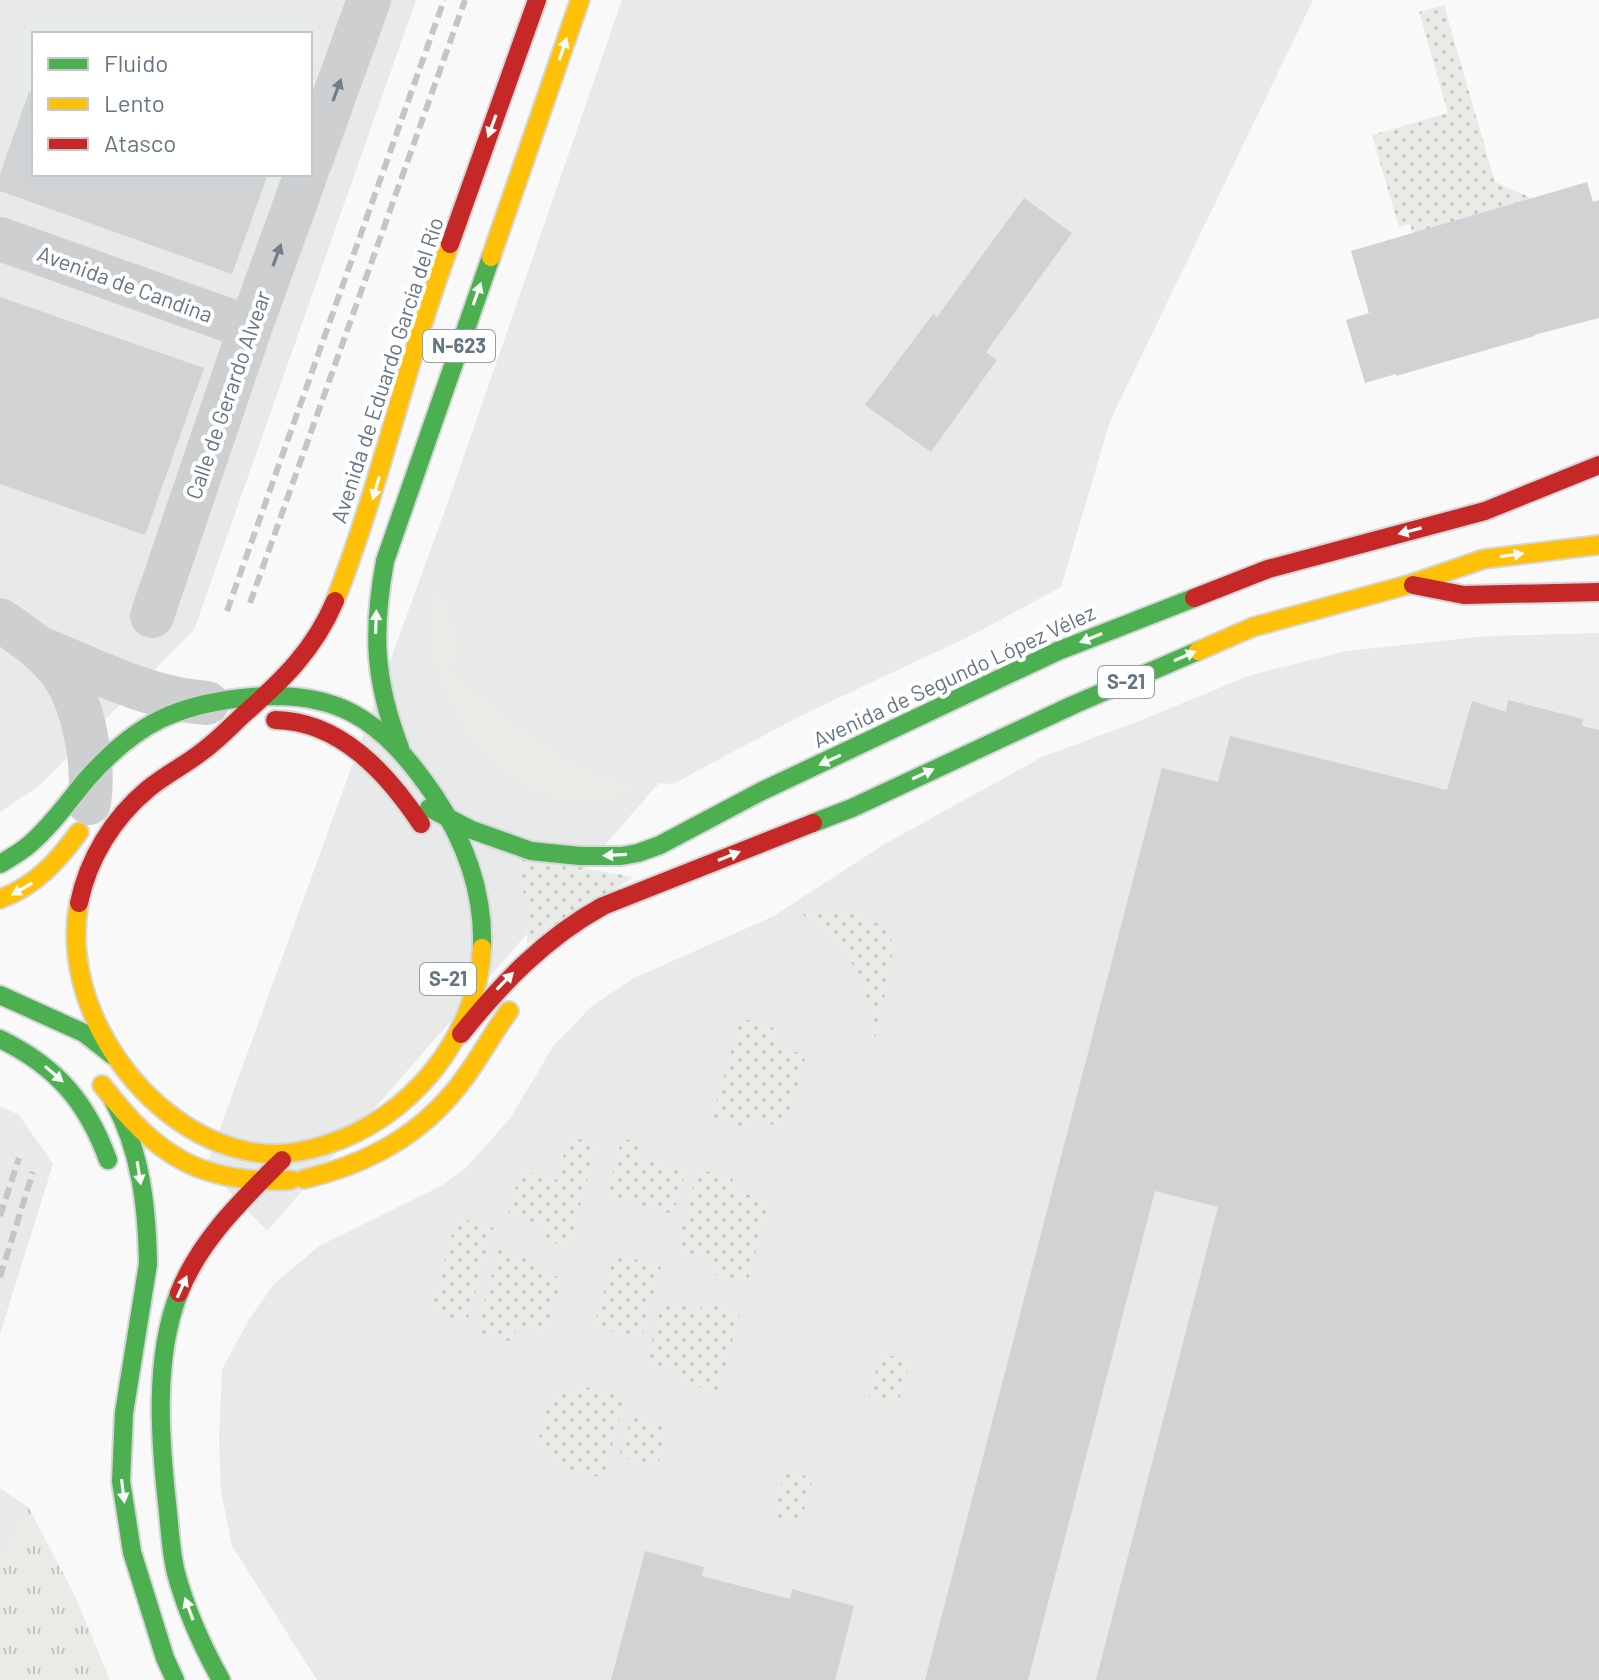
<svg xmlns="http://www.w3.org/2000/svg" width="1599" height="1680" font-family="Barlow,sans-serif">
<defs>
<pattern id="grass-dots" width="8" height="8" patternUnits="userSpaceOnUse" patternTransform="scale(2)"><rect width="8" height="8" fill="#e8ebe6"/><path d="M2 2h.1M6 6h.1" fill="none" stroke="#c0c3c0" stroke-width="1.8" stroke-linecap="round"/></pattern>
<pattern id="park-tufts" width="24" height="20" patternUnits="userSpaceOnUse" patternTransform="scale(2)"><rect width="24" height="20" fill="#e8ebe6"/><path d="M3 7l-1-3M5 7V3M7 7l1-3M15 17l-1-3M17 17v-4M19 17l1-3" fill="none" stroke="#c0c3c0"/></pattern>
</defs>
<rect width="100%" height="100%" fill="#f9f9f9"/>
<!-- built -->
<g fill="#e8e9e9" fill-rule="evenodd">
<path d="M0 0H416L194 630 39 786 0 812ZM34 34H310V174H34Z"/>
<path d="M622 0H1313L1110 421 1061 587 974 634 800 716 673 784 659 783 267 1231 206 1167 448 502Z"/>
<path d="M1599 633V1680H317L232 1546 221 1491 219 1439 222 1370 248 1321 274 1284 319 1246 439 1187 465 1169 511 1117 554 1045 592 1006 634 978 774 916 883 845 1042 757 1139 721 1251 675 1347 651 1488 636Z"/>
<path d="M0 1106 19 1115 53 1164 0 1334Z"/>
<path d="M0 1488 29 1508 0 1565Z"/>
</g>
<!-- grass -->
<g fill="url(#grass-dots)">
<path d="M1444 5 1495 182 1534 199 1461 219 1416 244 1410 224 1399 227 1372 135 1448 113 1419 12Z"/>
<path d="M514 856 634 877 527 944C528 913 524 885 514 856Z"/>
<path d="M826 910C847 912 885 917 892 942 896 956 879 1018 876 1036L873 1037C874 1026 871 1016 869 1006 860 965 835 935 800 913Z"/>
<path d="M741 1018 780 1030 776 1046 806 1055 784 1128 753 1119 750 1129 712 1118Z"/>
<path d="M569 1136 597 1144 569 1247 541 1239 544 1225 508 1214 521 1170 557 1180Z"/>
<path d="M622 1138 642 1144 638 1158 686 1171 673 1214 607 1195Z"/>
<path d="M698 1169 733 1179 731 1190 770 1201 747 1283 709 1273 713 1260 676 1250Z"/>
<path d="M457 1217 494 1228 467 1322 430 1312Z"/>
<path d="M499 1250 535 1260 533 1270 562 1278 546 1334 517 1325 512 1342 476 1331Z"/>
<path d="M615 1254 661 1266 641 1339 594 1326Z"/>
<path d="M663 1301 700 1311 702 1301 740 1312 718 1392 678 1381 680 1372 646 1363Z"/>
<path d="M881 1353 910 1361 898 1404 869 1397Z"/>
<path d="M578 1385 625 1398 603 1478 555 1465 557 1454 536 1448 553 1389 575 1395Z"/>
<path d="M632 1416 669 1427 657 1468 619 1456Z"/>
<path d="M785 1470 813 1478 800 1524 773 1516Z"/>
</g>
<!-- park -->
<path fill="url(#park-tufts)" d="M29 1508 75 1596 110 1680H0V1565Z"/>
<!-- garden -->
<path fill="#e8ebe6" d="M437 583 459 648 450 668C505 721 567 770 643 789 621 795 599 802 576 800 512 797 455 734 439 674 432 646 434 611 437 583Z"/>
<!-- building -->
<g fill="#d0d2d3">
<path d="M29 92 34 93V174H268L232 274 0 191V174Z"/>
<path d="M1587 182 1593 202 1599 200V318L1534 335 1535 336 1396 376V374L1365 383 1346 320 1369 313 1351 251Z"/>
<path d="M1024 198 1072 233 986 352 997 360 931 452 865 405 933 314 937 317Z"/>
<path d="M0 297 204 368 145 535 0 484Z"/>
<path d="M1508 700 1583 719 1582 726 1599 730V1680H1096L1218 1207 1155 1191 1028 1680H925L1162 768 1218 782 1230 736 1447 790 1472 701 1506 712Z"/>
<path d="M645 1551 704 1567 702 1576 744 1587 790 1599 792 1589 854 1606 835 1680H611Z"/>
</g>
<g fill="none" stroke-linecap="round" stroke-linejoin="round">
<!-- fast casing -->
<g stroke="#d5d6d7" stroke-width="22">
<g id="fast">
<path d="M400 748C374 680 372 632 385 561L491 257"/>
<path d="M429 808 472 830 531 851 580 856H621L638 853 660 845 762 791 1058 651 1194 598"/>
<path d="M813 823 852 808 1073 705 1198 651"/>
<path d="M0 864C10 858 21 852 30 844 52 825 68 802 86 780 107 756 132 733 161 719 186 707 215 701 242 698 336 687 382 719 434 795 465 841 484 892 482 948"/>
<path d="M0 995 84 1033 112 1055"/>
<path d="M0 1039C56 1066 87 1102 108 1160"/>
<path d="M113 1100C141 1151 147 1207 148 1264L124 1413 121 1481 132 1552 165 1658 175 1680"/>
<path d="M179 1293C153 1359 160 1443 168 1512 170 1532 171 1553 176 1573 186 1610 202 1646 221 1680"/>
</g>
</g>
<!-- slow casing -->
<g stroke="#d5d6d7" stroke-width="22">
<g id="slow">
<path d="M491 257 580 0"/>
<path d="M335 601C381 484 406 362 450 244"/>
<path d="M1198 651 1253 627 1411 584 1484 559 1599 545"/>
<path d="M0 899C35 886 57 862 79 832"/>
<path d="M79 903C59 1007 144 1130 247 1151 273 1157 300 1153 325 1145 410 1119 477 1037 482 948"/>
<path d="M102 1085C156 1155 200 1185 291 1180"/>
<path d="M304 1179C367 1164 420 1136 460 1084 478 1061 492 1034 509 1011"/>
</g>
</g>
<!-- jam casing -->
<g stroke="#d5d6d7" stroke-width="22">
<g id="jam">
<path d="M450 244 537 0"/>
<path d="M1413 585 1464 595 1599 592"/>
<path d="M1194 598 1268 569 1485 511 1599 465"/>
<path d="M275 720C340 721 387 773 421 824"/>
<path d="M79 903C88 859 113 818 148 789 165 775 185 765 203 751 218 740 230 727 244 714 283 680 314 650 335 601"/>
<path d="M461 1034C502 983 545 938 603 906L813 823"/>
<path d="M179 1293C200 1240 242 1200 282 1160"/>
</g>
</g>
<!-- street -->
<g stroke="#cecfd0" stroke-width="44">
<path d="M310 163 369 0"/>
<path d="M0 239 250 328"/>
<path d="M152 616 250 328 306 174"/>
<path d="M0 620C22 635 45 651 61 672 84 703 95 766 89 803"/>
<path d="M40 648C94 670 148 699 207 703"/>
</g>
<!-- fast -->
<use href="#fast" stroke="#4caf50" stroke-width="18"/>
<!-- slow -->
<use href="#slow" stroke="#ffc107" stroke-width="18"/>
<!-- jam -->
<use href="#jam" stroke="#c62828" stroke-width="18"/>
<!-- rail -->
<g stroke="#c3c5c6" stroke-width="6" stroke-dasharray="12 6" stroke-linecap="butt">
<path d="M250 603 465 0"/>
<path d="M227 611 444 0"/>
<path d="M0 1216 19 1158"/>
<path d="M0 1277 33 1172"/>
</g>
</g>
<!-- one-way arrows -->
<defs><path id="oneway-solid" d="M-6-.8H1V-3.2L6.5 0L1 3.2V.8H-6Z" transform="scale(2)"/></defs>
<g fill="#f6fbf6">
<use href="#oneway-solid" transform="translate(563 49) rotate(-71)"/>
<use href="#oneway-solid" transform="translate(492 126) rotate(110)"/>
<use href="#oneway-solid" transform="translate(477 294) rotate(-71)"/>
<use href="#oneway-solid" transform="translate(376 488) rotate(106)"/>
<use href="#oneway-solid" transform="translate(1410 531) rotate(165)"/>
<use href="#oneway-solid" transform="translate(1512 555) rotate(-8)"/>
<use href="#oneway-solid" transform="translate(376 622) rotate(-88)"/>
<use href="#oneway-solid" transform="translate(1091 638) rotate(158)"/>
<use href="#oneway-solid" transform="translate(1185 656) rotate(-23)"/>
<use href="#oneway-solid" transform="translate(830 760) rotate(155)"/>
<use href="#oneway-solid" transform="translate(923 774) rotate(-25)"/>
<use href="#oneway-solid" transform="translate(615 855) rotate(177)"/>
<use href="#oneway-solid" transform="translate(729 856) rotate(-22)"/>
<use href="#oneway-solid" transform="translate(22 889) rotate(150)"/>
<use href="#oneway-solid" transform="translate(505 981) rotate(-46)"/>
<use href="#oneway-solid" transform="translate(54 1074) rotate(41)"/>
<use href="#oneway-solid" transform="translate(139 1173) rotate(81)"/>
<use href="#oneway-solid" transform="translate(182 1287) rotate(-66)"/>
<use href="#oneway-solid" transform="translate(123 1491) rotate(83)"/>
<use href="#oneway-solid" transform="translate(189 1609) rotate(-110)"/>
</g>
<g fill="#707f8b">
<use href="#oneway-solid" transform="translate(337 90) rotate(-70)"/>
<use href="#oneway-solid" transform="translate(277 255) rotate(-70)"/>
</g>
<g text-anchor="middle" stroke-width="8" stroke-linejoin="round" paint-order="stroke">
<!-- shield labels -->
<g fill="#fff" stroke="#939fa8" stroke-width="2">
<rect x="423" y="330" width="72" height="32" rx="6"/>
<rect x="1098" y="666" width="56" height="32" rx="6"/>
<rect x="420" y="963" width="56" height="32" rx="6"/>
</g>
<g font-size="20" font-weight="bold" fill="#657683">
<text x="459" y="353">N-623</text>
<text x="1126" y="689">S-21</text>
<text x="448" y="986">S-21</text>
</g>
<!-- street labels -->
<g font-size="22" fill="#657683" stroke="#fff">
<text transform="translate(125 284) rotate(20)" y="8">Avenida de Candina</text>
<text transform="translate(387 370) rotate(-72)" y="8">Avenida de Eduardo García del Río</text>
<text transform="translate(228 395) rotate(-71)" y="8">Calle de Gerardo Alvear</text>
<text transform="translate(954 676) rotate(-25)" y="8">Avenida de Segundo López Vélez</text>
</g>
</g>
<!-- legend -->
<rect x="32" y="32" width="280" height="144" fill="#ffffff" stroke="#c1c8cd" stroke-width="2"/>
<rect x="48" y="58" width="40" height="12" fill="#4caf50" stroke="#c1c8cd" stroke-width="2"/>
<text x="104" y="72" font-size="24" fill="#657683">Fluido</text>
<rect x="48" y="98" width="40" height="12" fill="#ffc107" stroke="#c1c8cd" stroke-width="2"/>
<text x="104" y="112" font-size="24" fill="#657683">Lento</text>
<rect x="48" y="138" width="40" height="12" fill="#c62828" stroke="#c1c8cd" stroke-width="2"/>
<text x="104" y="152" font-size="24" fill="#657683">Atasco</text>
</svg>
